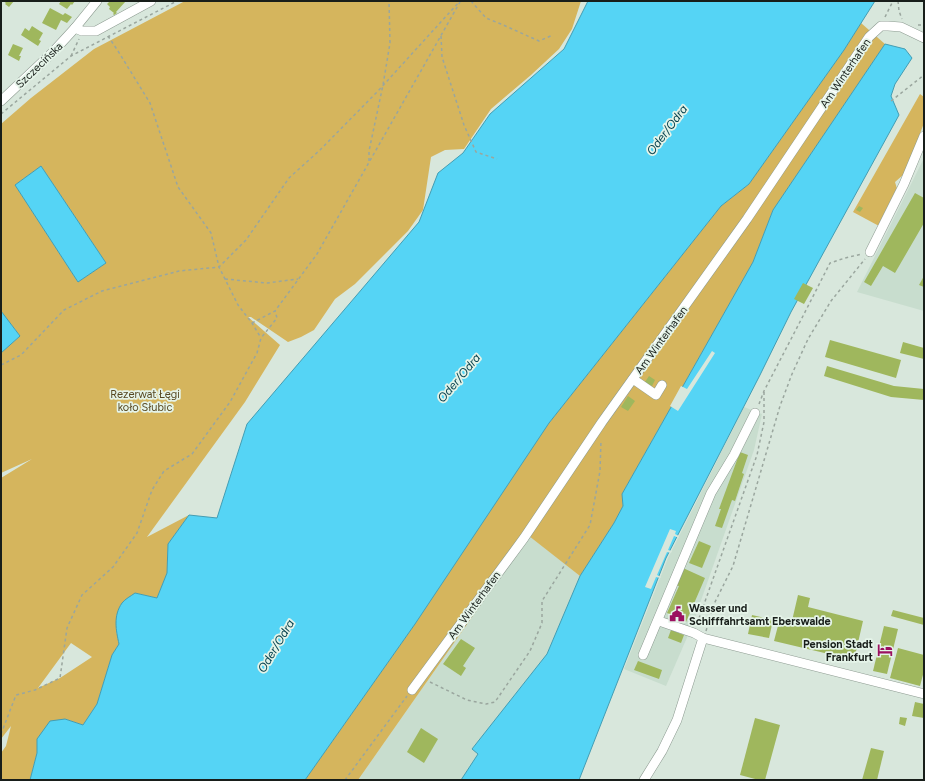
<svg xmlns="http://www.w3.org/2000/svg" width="925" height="781" font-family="Figtree,sans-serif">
<rect width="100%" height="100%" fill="#d8e7dc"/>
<!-- built -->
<g fill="#c8ddce">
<path d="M924 158V311L857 292Z"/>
<path d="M744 407 762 414 754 450 692 626 666 686 624 669 668 558Z"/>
<path d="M529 535 580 576 547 654 472 749 478 754 461 780H358Z"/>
</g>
<!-- green -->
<g fill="#d5b55d" fill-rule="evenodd">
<path d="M185 1H581L572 29 559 49 531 75 491 109 464 149 445 150 431 157 423 210 408 231 355 284 335 299 314 330 301 337 288 342 251 317H248L280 345 245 402 147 537 189 515 168 544 167 573 157 598 135 593 116 629 119 644 112 655 97 704 83 725 65 719 37 739V753L30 780H1V753L6 746 11 726 1 739V478L32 459 1 473V353L20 336 1 311V124L31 98 94 49ZM41 166 106 263 78 282 15 185ZM71 643 92 657 60 678 38 688Z"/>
<path d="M861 23 885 44 773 210 753 262 622 494 623 506 614 523 580 576 529 536 358 780H305L415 624 549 423 721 206 749 184 844 50Z"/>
<path d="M920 94 924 97V123L909 163 903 175 895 182 898 192 879 226 853 212Z"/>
</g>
<!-- water -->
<g fill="#55d4f5" stroke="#439db3">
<path d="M588 1H875L844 50 749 184 721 206 549 423 415 624 305 780H30L37 753V739L50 721 65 719 83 725 97 704 112 655 119 644C116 630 113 616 122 603 125 599 131 596 135 593L157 598 167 573 168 544 189 515 217 518 247 424 419 222 438 173 463 153 490 114 564 49Z"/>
<path d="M885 44 905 49 912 58 895 84 891 96 899 115 791 312 760 375 666 558 579 780H461L478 754 472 749 547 654 580 576 614 523 623 506 622 494 753 262 773 210Z"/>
<path d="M41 166 106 263 78 282 15 185Z"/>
<path d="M1 311 20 336 1 353Z"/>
</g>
<!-- pier -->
<g fill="#d8e7dc">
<path d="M712 351 715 353 678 411 670 406 681 386 687 389Z"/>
<path d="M670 529 676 531 675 534 679 536V538L674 536 668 550 672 551 671 553 667 552 657 575 661 577 660 578 656 577 651 589 645 587Z"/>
</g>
<!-- building -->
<g fill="#9fb75d">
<path d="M3 1H14L9 7 5 4 6 3Z"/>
<path d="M61 1H75L72 5 71 4 67 9 59 4Z"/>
<path d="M110 1H126L116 12 117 13 114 15 113 14 114 13 109 9 110 7 107 4Z"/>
<path d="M50 8 63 15 65 13 72 17 67 23 61 20 56 30 42 23Z"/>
<path d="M32 26 43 33 39 40 41 41 38 46 21 35 25 28 29 31Z"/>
<path d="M13 44 23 48 19 56H21L19 61 8 55Z"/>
<path d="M915 193 924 198V223L895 273 883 266 871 286 864 282Z"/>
<path d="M859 206 863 208 860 212 856 210Z"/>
<path d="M924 276V287L919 285Z"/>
<path d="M803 283 813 288 804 304 794 299Z"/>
<path d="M830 340 901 360 896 378 825 357Z"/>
<path d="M903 342 924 348V359L900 353Z"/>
<path d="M827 366 894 386 924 389V400L891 397 824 376Z"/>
<path d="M649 376 655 380 652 386 645 382Z"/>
<path d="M628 396 635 401 628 411 621 407Z"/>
<path d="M740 452 748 455 742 473 744 474 735 501 732 500 722 528 715 526 721 509H719Z"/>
<path d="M699 541 711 546 702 568 689 563Z"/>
<path d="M683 568 705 578 686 622 667 613 679 586 675 585Z"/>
<path d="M798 595 810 598 808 607 863 621 854 660 774 641 779 622 791 625Z"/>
<path d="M893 610 924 618V625L891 616Z"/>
<path d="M752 615 773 620 769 638 748 634Z"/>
<path d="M884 626 898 629 887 674 873 671Z"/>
<path d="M671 630 684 635 681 643 668 638Z"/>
<path d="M461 639 475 648 463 666 466 668 461 676 443 664Z"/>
<path d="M898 648 924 655V671L920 686 890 678Z"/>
<path d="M638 661 662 670 659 679 634 670Z"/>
<path d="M915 702 924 704V718L912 716Z"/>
<path d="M900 717 907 718 905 726 899 724Z"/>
<path d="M755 718 780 725 765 780H759L740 775Z"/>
<path d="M421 728 438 739 424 763 407 752Z"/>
<path d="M871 748 884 751 877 780H862Z"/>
</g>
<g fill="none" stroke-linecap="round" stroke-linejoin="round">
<!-- minor casing -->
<g stroke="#8d9b91" stroke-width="10">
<g id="minor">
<path d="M75 28 82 31H96L151 1"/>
<path d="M1 101 52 53 75 28 97 1"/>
<path d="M870 252 904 184 924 136"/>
<path d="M633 379 656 395 662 385"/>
<path d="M659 621 694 633 703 638 924 694"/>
<path d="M643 655 711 493 734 455 755 413"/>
<path d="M412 690 524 538 602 422 747 219 869 37 881 26H888L901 27 924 38"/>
<path d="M644 780 662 751 677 720 703 638"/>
</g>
</g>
<!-- path -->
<g stroke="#9aa69e" stroke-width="1.5" stroke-dasharray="3 3" stroke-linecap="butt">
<path d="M471 1 486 18 501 24 539 41 553 35"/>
<path d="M898 1 899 11 902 19"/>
<path d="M885 17 893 1"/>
<path d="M918 25H924"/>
<path d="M108 36 118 51 150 103 178 187 211 233 219 267 238 305 252 323 261 338"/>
<path d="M441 36 442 57 464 125 476 152 497 159"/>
<path d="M71 56 79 39"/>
<path d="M891 101 924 75"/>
<path d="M1 114 71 56 177 1"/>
<path d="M369 161V151L383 85 390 43 389 1"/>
<path d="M225 279 267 283 298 279"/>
<path d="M252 323 275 311 317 254 460 2"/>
<path d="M1 365 21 355 64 310 102 291 179 271 219 267 246 240 289 178 320 150 378 91 460 1"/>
<path d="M759 404 764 391 803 316 830 263 845 258 862 254"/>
<path d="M697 624 757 455 764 422V391"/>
<path d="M706 631 714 604 733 566 780 406 792 374 808 339 831 301 865 259"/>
<path d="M430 682 467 700 486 704 495 702 530 651 542 623V601L590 525 600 471 601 440"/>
<path d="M1 734 16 695 35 690 60 678 67 628 82 595 113 567 137 533 152 490 164 471 192 454 230 402 257 353 261 338 277 318 275 311"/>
<path d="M345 780 407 696"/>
</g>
<!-- minor -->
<use href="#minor" stroke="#fff" stroke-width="9"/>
</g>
<!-- icons -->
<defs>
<g id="civic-bare" transform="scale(1.2)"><path d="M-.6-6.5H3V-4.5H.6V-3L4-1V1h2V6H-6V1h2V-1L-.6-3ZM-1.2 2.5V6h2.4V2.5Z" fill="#9b1060" stroke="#e5f4e9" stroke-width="2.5" paint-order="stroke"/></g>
<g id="hotel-bare" transform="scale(1.2)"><path d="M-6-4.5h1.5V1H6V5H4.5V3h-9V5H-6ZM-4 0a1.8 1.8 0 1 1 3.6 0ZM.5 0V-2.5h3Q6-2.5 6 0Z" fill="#9b1060" stroke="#e5f4e9" stroke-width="2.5" paint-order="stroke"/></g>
</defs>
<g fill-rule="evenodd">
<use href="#civic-bare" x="677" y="614"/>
<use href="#hotel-bare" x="885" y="650"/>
</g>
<g text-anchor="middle" stroke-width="3.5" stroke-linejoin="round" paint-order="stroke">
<!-- street labels -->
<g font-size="11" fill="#181e1a" stroke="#e5f4e9">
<text transform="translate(39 65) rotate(-44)" y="4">Szczecińska</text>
<text transform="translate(845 73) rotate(-56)" y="4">Am Winterhafen</text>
<text transform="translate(661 340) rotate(-54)" y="4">Am Winterhafen</text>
<text transform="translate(474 605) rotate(-54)" y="4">Am Winterhafen</text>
</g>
<!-- park labels -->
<g font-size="11" fill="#574821" stroke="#e5f4e9">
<text x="145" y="398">Rezerwat Łęgi<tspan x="145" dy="13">koło Słubic</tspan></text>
</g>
<!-- poi labels -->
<g font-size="11" font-weight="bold" fill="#181e1a" stroke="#e5f4e9" text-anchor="start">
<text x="689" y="612">Wasser und<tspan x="689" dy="13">Schifffahrtsamt Eberswalde</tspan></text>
<text x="873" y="648" text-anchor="end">Pension Stadt<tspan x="873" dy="13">Frankfurt</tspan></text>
</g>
<!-- water labels -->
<g font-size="12" font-style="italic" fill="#084350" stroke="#e5f4e9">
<text transform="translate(667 130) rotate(-53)" y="4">Oder/Odra</text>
<text transform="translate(459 378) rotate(-50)" y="4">Oder/Odra</text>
<text transform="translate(276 646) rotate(-59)" y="4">Oder/Odra</text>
</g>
</g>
<!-- border -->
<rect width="925" height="781" fill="none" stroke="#181e1a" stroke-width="4"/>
</svg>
